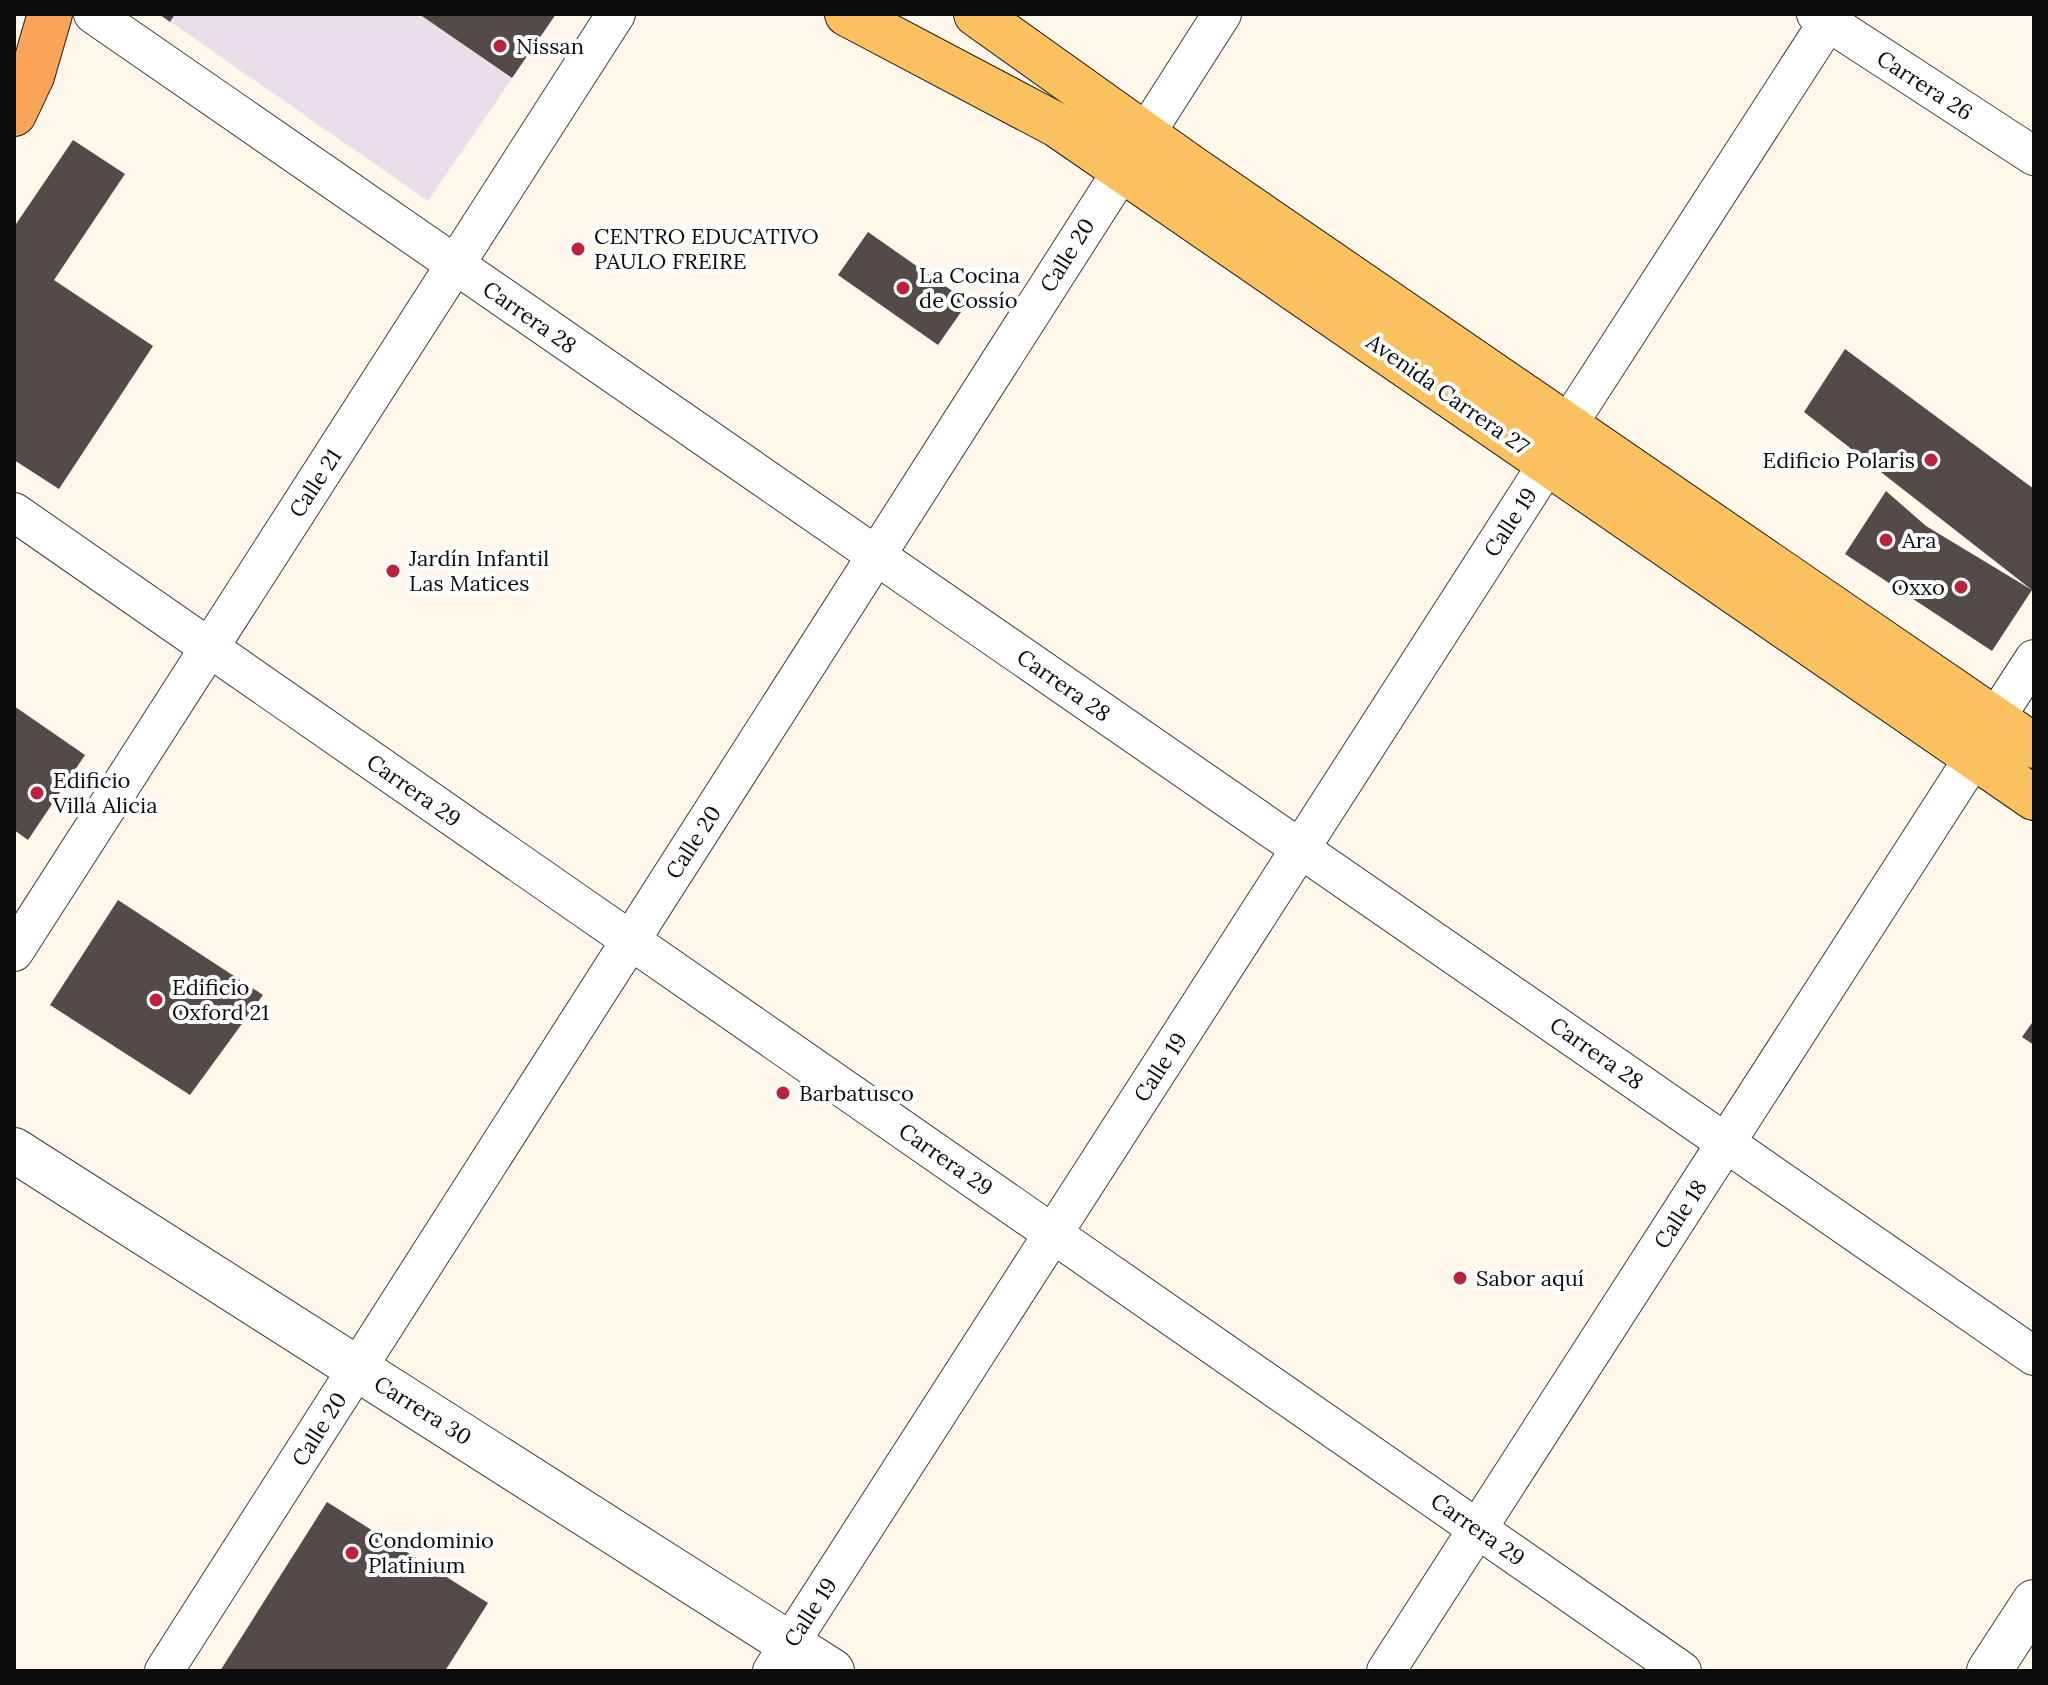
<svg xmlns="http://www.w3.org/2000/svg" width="2048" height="1685" font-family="Lora,serif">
<rect width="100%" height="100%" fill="#fff8ea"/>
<!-- industrial -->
<path fill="#e8dfeb" d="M159 14H556L428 201Z"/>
<!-- building -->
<g fill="#544b48">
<path d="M159 14H175L170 22Z"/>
<path d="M419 14H556L512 78Z"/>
<path d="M73 140 125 174 54 280 153 346 59 489 14 460V227Z"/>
<path d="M868 232 968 302 938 345 838 275Z"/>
<path d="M1845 349 2034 489 2032 590 1804 412Z"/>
<path d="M1886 491 1926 526 2032 590 1992 651 1845 554Z"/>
<path d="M14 706 85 755 28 840 14 830Z"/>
<path d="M118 900 263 995 190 1095 50 1005Z"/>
<path d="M2034 1020V1045L2022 1037Z"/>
<path d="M327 1502 488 1603 445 1671H220Z"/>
</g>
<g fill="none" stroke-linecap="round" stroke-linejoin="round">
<!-- minor casing -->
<g stroke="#3e3e3e" stroke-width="40">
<g id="minor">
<path d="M93 14 2034 1356"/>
<path d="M1816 14 2034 156"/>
<path d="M1567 426 1833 14"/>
<path d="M14 512 1682 1671"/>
<path d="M1995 719 2034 659"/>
<path d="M14 952 616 14"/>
<path d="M164 1671 1222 14"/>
<path d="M772 1671 1548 463"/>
<path d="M1386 1671 1974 757"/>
</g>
</g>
<!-- tertiary casing -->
<g stroke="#3e3e3e" stroke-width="46">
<g id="tertiary">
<path d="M14 1150 832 1671"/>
<path d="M1989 1671 2034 1602"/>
</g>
</g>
<!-- primary casing -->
<g stroke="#1c1c1c" stroke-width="46">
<g id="primary">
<path d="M847 14 1057 125 2034 798"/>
<path d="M976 14 1189 166 2034 746"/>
</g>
</g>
<!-- trunk casing -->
<g stroke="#1c1c1c" stroke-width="46">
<path id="trunk" d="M14 114 32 76 50 14"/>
</g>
<!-- minor -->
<use href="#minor" stroke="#fff" stroke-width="38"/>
<!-- tertiary -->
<use href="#tertiary" stroke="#fff" stroke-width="44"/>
<!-- primary -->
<use href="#primary" stroke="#fbc15e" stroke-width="44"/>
<!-- trunk -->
<use href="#trunk" stroke="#f9a457" stroke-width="44"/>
</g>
<!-- markers -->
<g fill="#bd223d" stroke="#fff" stroke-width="3">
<circle cx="500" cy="46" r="8"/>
<circle cx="578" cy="249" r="8"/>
<circle cx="903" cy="288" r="8"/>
<circle cx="1931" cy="460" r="8"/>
<circle cx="1886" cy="540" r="8"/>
<circle cx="393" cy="571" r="8"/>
<circle cx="1961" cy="587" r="8"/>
<circle cx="37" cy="793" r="8"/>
<circle cx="156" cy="1000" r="8"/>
<circle cx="783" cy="1093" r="8"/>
<circle cx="1460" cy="1278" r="8"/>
<circle cx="352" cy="1553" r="8"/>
</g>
<g text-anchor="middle" stroke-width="8" stroke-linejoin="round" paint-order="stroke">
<!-- poi labels -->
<g font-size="22" fill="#0b0b0b" stroke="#fff" text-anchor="start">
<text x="516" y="54">Nissan</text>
<text x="594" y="244">CENTRO EDUCATIVO<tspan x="594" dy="25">PAULO FREIRE</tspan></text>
<text x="919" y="283">La Cocina<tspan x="919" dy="25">de Cossío</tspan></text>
<text x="1915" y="468" text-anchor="end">Edificio Polaris</text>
<text x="1902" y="548">Ara</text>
<text x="409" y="566">Jardín Infantil<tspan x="409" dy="25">Las Matices</tspan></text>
<text x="1945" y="595" text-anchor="end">Oxxo</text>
<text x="53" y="788">Edificio<tspan x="53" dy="25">Villa Alicia</tspan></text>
<text x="172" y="995">Edificio<tspan x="172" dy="25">Oxford 21</tspan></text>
<text x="799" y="1101">Barbatusco</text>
<text x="1476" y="1286">Sabor aquí</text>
<text x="368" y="1548">Condominio<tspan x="368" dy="25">Platinium</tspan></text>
</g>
<!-- street labels -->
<g font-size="22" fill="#0b0b0b" stroke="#fff">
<text transform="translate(1925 85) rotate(33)" y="8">Carrera 26</text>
<text transform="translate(1067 255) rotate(-58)" y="8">Calle 20</text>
<text transform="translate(530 317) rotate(35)" y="8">Carrera 28</text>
<text transform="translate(1448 394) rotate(35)" y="8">Avenida Carrera 27</text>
<text transform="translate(315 483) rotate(-57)" y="8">Calle 21</text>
<text transform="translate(1510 522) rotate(-57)" y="8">Calle 19</text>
<text transform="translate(1064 685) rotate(35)" y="8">Carrera 28</text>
<text transform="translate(414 790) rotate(35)" y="8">Carrera 29</text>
<text transform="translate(693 842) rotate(-57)" y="8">Calle 20</text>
<text transform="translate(1597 1053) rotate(35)" y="8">Carrera 28</text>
<text transform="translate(1160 1067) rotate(-57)" y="8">Calle 19</text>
<text transform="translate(946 1159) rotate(35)" y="8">Carrera 29</text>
<text transform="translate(1680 1214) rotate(-57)" y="8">Calle 18</text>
<text transform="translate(423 1410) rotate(32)" y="8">Carrera 30</text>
<text transform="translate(319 1429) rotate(-58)" y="8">Calle 20</text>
<text transform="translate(1478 1529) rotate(35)" y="8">Carrera 29</text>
<text transform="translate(810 1612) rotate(-57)" y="8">Calle 19</text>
</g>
</g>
<!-- border -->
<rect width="2048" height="1685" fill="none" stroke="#0b0b0b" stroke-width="32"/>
</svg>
